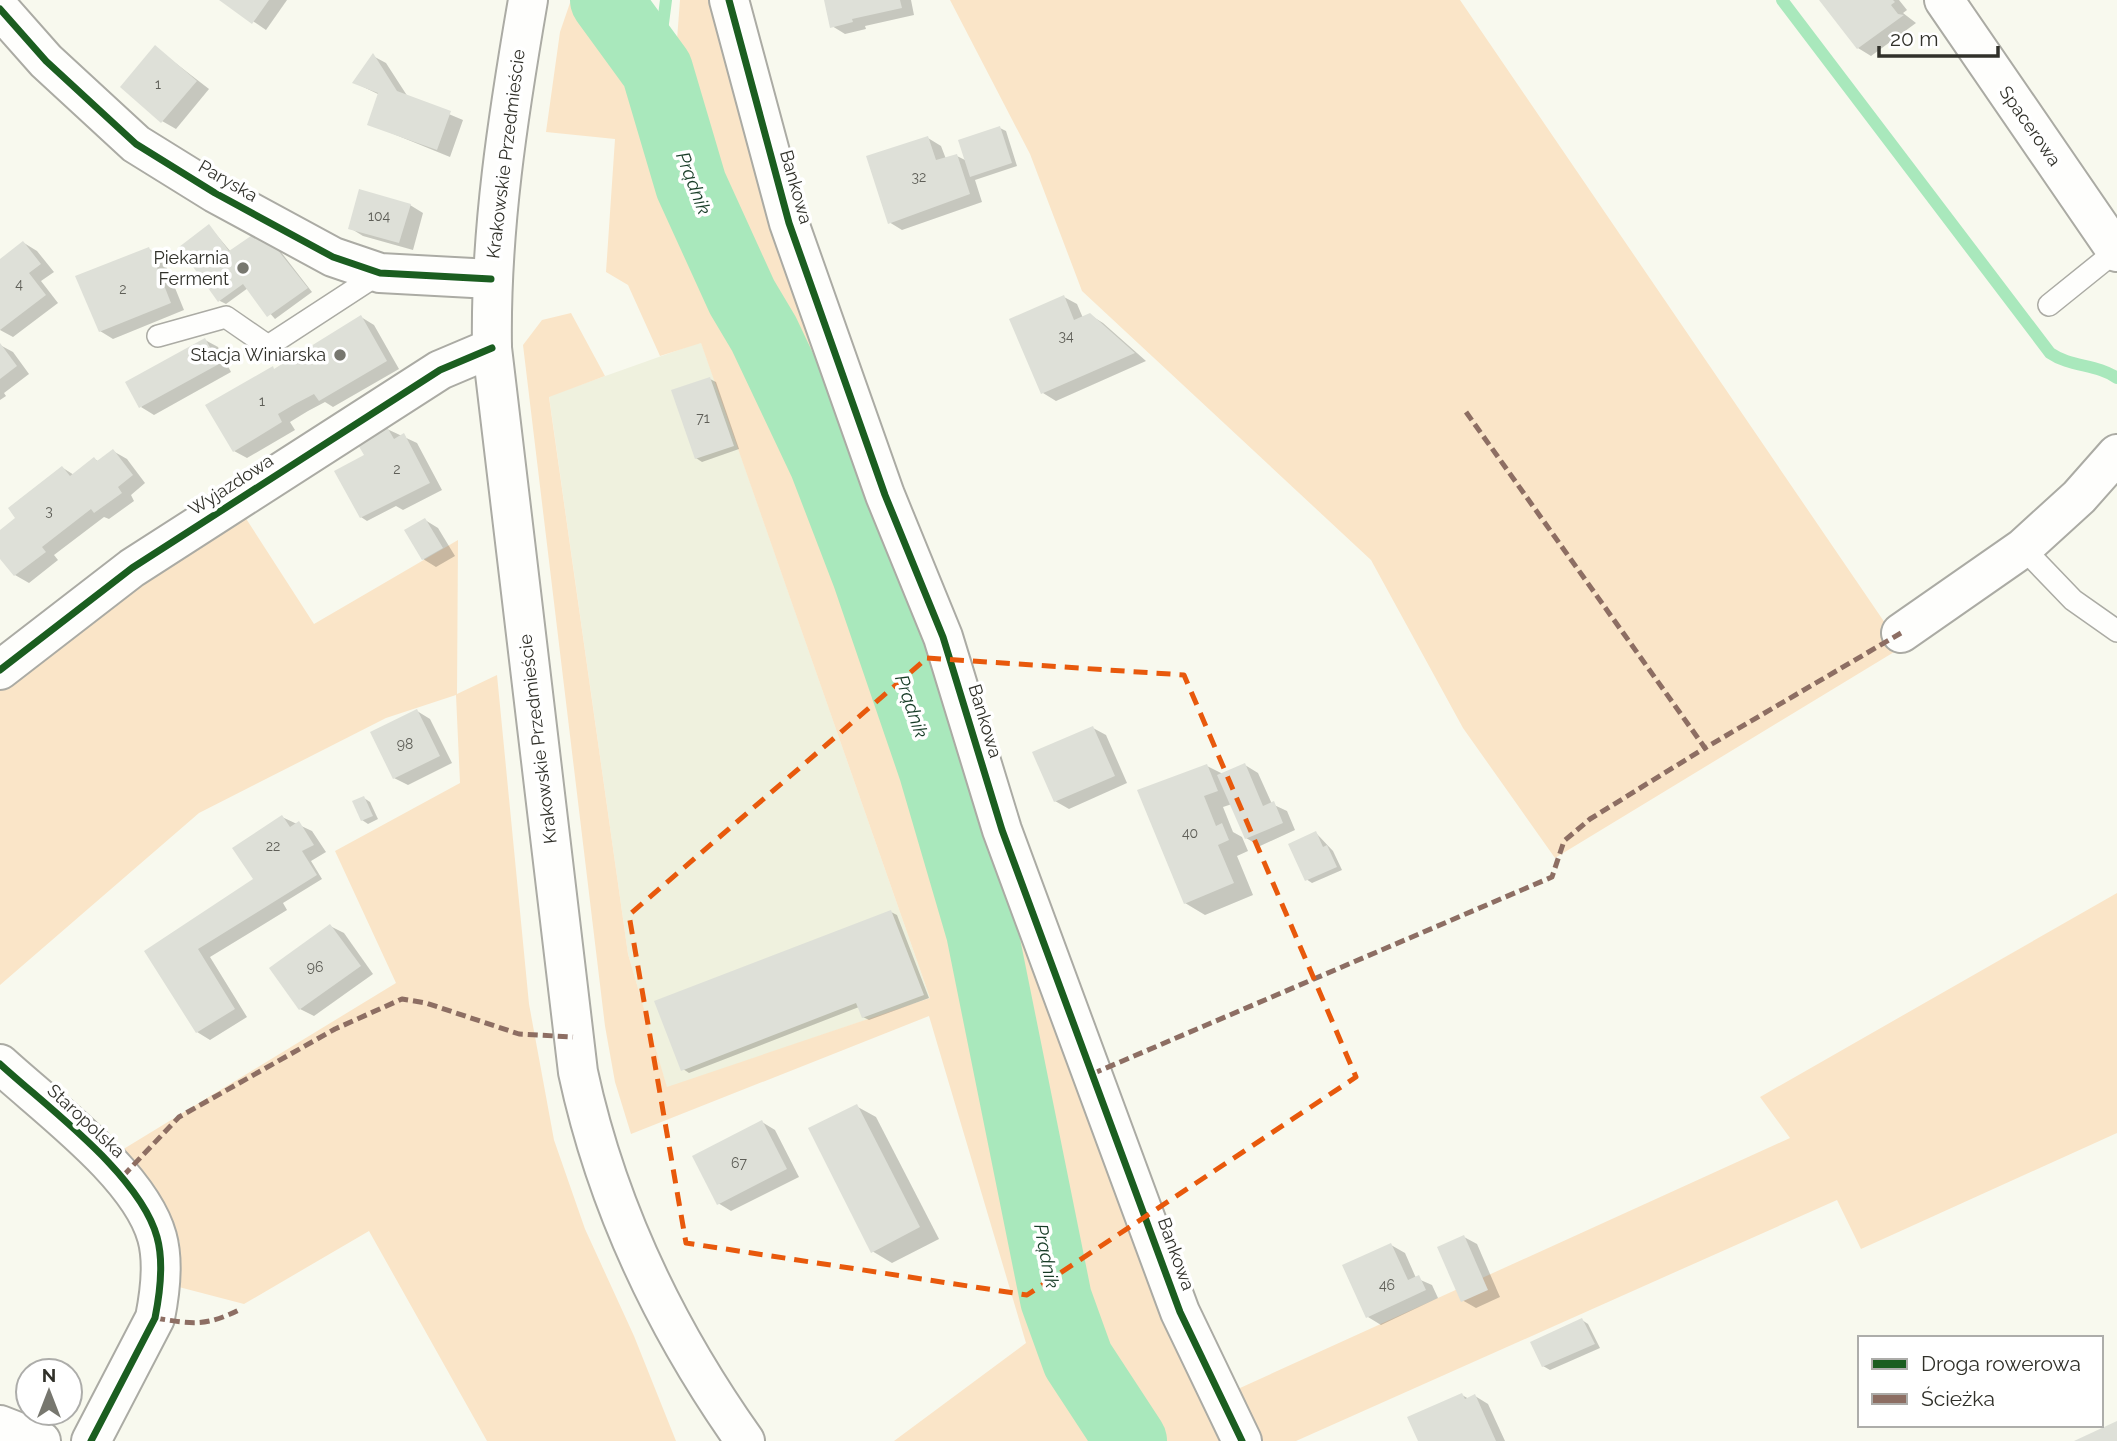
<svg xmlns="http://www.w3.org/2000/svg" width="2117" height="1441" font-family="Raleway,sans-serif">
<rect width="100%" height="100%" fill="#f8f9ee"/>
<!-- built -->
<path fill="#eff1de" d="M701 342 930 998 667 1088 628 954 549 396Z"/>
<!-- green -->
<g fill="#fae5c8">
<path d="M571 0H583L615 36 655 107 877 668 935 865 1035 1313 1059 1373 1106 1441H894L1026 1343 929 1016 631 1134 615 1082 605 1026 523 345 542 320 571 313 605 376 549 397 628 954 667 1087 930 998 701 343 660 356 628 285 606 272 615 139 546 132 560 32Z"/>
<path d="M680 0H712L821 370 807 381 722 218 675 66Z"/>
<path d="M950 0H1460L1885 623 1904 646 1555 858 1463 728 1371 560 1082 291 1030 154Z"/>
<path d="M245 517 314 624 458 540 457 694 497 675 529 1004 554 1140 585 1229 634 1336 676 1441H487L369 1231 244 1304 175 1286 180 1242 147 1183 117 1153 396 983 335 851 460 783 456 695 386 718 199 813 0 985V688L91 620Z"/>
<path d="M910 584 1222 1441H1153L1129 1412 1080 1322 976 849 892 588Z"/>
<path d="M2117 893V1133L1861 1249 1837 1200 1296 1441H1254L1229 1393 1790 1138 1760 1097Z"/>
</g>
<!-- shadow -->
<g fill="#0003">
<path d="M222 0H287L266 30Z"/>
<path d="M826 0H911L914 15 865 26 866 29 845 34 832 26Z"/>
<path d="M1822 0H1899L1907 10 1903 13 1916 23 1871 56 1858 48Z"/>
<path d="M156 48 209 89 176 129 162 121Z"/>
<path d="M373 56 386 63 408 97 463 120 450 157 369 124 380 95 355 83Z"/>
<path d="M1000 128 1006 131 1017 166 975 180 982 202 902 230 889 222 928 138 941 146 946 159 957 156 967 161Z"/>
<path d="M410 205 423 213 413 250 363 236 350 228Z"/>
<path d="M209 226 231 252 267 234 312 292 275 319 248 288 226 304 220 301Z"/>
<path d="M24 243 37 251 54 272 41 281 58 303 13 337 0 330V261Z"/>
<path d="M149 249 162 256 184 310 113 339 100 331Z"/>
<path d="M1064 297 1077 304 1083 318 1090 315 1103 323 1146 361 1056 401 1043 393Z"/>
<path d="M361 317 374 325 399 369 333 407 325 402 308 411 290 422 295 430 247 458 234 451 275 370Z"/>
<path d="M205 340 218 347 231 372 154 415 141 407Z"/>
<path d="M0 345 13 352 29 374 4 393 6 396 0 400Z"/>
<path d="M710 379 716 382 739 449 702 462 696 458Z"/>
<path d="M387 429 417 443 442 490 403 510 396 506 367 521 361 517 366 456Z"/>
<path d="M113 451 127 459 145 483 131 495 134 501 109 519 104 517 54 555 58 560 29 583 15 575 0 556V532L18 518 63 468 74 475 94 459 100 462Z"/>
<path d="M425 520 438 528 455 556 436 567 423 559Z"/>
<path d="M417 711 430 719 452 763 408 785 394 778Z"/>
<path d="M1093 728 1106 735 1127 783 1069 809 1055 801Z"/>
<path d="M1245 765 1258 773 1272 804 1287 811 1295 830 1260 846 1246 838 1232 804 1223 807 1233 832 1242 837 1248 851 1237 856 1253 895 1205 915 1185 903 1207 766 1223 774Z"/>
<path d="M364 798 370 802 378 819 368 824 362 820Z"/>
<path d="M282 817 312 831 326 852 311 861 322 879 283 903 287 910 210 957 247 1017 210 1040 197 1032 146 951 256 880Z"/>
<path d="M1316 833 1333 851 1342 870 1312 883 1306 879Z"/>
<path d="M891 912 897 915 929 998 869 1020 863 1017 859 1007 689 1073 683 1069Z"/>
<path d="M330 926 344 933 373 974 314 1016 300 1009Z"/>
<path d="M856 1106 876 1117 939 1239 892 1263 872 1251Z"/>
<path d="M762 1122 775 1130 799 1177 731 1211 718 1203Z"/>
<path d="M1464 1237 1477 1244 1500 1297 1476 1308 1462 1300Z"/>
<path d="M1391 1245 1405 1253 1416 1278 1432 1285 1438 1298 1381 1325 1368 1317Z"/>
<path d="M1582 1320 1588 1324 1600 1348 1550 1370 1543 1366Z"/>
<path d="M1462 1395 1469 1399 1475 1396 1488 1404 1505 1441H1420Z"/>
</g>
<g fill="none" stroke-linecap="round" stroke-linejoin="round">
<!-- stream -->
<g stroke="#a9e8bc" stroke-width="12">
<path d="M1782 0 2050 353C2070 367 2097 364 2117 378"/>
<path d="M657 70 666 0"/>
</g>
<!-- river -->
<path stroke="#a9e8bc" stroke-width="72" d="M606 0 657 70 691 185 742 297 764 334 825 463 868 575 934 768 982 932 1056 1299 1078 1360 1131 1441"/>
</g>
<!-- building -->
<g fill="#dee0d8">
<path d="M219 0H269L252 24Z"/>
<path d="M824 0H900L902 8 852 19 853 22 830 28Z"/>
<path d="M1819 0H1893L1895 2 1891 5 1898 14 1904 15 1857 49Z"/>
<path d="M155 45 197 81 161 123 120 87Z"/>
<path d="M373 53 397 91 451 111 437 150 367 125 378 93 352 83Z"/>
<path d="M1000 126 1012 163 970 177 958 140Z"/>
<path d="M928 136 936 160 957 154 970 194 888 224 866 156Z"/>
<path d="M359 189 411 204 399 243 348 229Z"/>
<path d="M209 224 229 251 261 229 308 288 267 317 243 284 218 302 179 247Z"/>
<path d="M23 241 41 264 29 273 46 295 0 330V259Z"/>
<path d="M149 247 171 303 99 332 75 276Z"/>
<path d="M1064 295 1074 320 1090 313 1135 353 1041 394 1009 319Z"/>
<path d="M361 315 387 361 319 401 314 394 295 404 278 414 282 422 233 452 205 405 273 366 274 369Z"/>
<path d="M205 338 219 364 139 408 125 382Z"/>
<path d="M0 343 17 366 0 379Z"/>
<path d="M710 377 734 446 695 459 671 390Z"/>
<path d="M387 427 394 439 404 433 430 483 360 518 334 471 364 455 357 443Z"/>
<path d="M113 449 133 475 118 487 122 493 94 513 91 509 42 547 46 552 14 576 0 559V530L15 518 8 508 62 466 70 476 94 457 97 461Z"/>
<path d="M425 518 443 548 422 560 404 530Z"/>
<path d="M417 709 440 756 393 779 370 732Z"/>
<path d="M1093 726 1115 776 1054 802 1032 752Z"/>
<path d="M1245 763 1263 806 1274 801 1283 823 1245 839 1217 775Z"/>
<path d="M1207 764 1218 791 1204 796 1216 826 1222 823 1229 840 1218 845 1234 883 1184 904 1137 790Z"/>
<path d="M364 796 373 816 361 821 352 801Z"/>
<path d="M282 815 290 827 299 821 314 845 302 851 317 875 198 949 235 1009 196 1033 144 951 253 879 232 848Z"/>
<path d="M1316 831 1323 847 1327 845 1337 867 1305 881 1288 844Z"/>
<path d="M891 910 924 995 862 1018 856 1003 681 1071 654 1001Z"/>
<path d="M330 924 361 966 299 1010 269 968Z"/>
<path d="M857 1104 920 1227 871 1253 808 1128Z"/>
<path d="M762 1120 787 1169 717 1205 692 1156Z"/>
<path d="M1464 1235 1488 1290 1461 1302 1437 1247Z"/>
<path d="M1391 1243 1408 1280 1419 1275 1426 1290 1366 1318 1342 1265Z"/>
<path d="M1582 1318 1595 1344 1542 1367 1530 1342Z"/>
<path d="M1462 1393 1465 1399 1475 1394 1496 1441H1418L1407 1417Z"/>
<path d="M2117 1421V1441H2074Z"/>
</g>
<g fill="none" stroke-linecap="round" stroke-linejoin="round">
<!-- lane casing -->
<g stroke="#ababa4" stroke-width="24">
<g id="lane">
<path d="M2049 305 2116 251"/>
<path d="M158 336 226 317 268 346 380 273"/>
<path d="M2023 548 2073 600 2117 631"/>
</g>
</g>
<!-- street casing -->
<g stroke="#ababa4" stroke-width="42">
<g id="street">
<path d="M729 0 789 223 885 495 943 637 1002 830 1180 1312 1242 1441"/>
<path d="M1944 0 2117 252"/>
<path d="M0 9 46 61 136 144 215 193 333 257 380 273 491 279"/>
<path d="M1901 633 2023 548 2079 497 2117 454"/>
<path d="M0 670 132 568 440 370 492 348"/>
<path d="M0 1064C48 1108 140 1175 157 1237 164 1262 160 1293 155 1318L91 1441"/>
</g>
</g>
<!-- secondary casing -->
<g stroke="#ababa4" stroke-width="42">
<g id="secondary">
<path d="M528 0C508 116 490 231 492 348L578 1072C607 1207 665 1328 745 1441"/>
<path d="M0 1425 41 1441"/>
</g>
</g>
<!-- lane -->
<use href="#lane" stroke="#fefefc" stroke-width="21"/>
<!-- street -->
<use href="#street" stroke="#fefefc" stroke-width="38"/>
<!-- secondary -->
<use href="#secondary" stroke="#fefefc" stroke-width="38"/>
<!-- quiet -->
<g stroke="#8d6e63" stroke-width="5" stroke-dasharray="10 5" stroke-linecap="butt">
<path d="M1466 412 1705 748 1901 633"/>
<path d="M1092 1074 1552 877 1564 841 1590 819 1705 748"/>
<path d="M123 1176 179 1117 335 1029 402 999 426 1003 519 1034 573 1037"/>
<path d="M155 1318C193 1324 205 1327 241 1309"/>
</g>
<!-- cycleway casing -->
<g stroke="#fff" stroke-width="11">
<g id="cycleway">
<path d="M729 0 789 223 885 495 943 637 1002 830 1180 1312 1242 1441"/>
<path d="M0 9 46 61 136 144 215 193 333 257 380 273 491 279"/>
<path d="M0 670 132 568 440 370 492 348"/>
<path d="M0 1064C48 1108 140 1175 157 1237 164 1262 160 1293 155 1318L91 1441"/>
</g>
</g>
<!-- cycleway -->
<use href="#cycleway" stroke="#1b5e20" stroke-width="7"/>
</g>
<!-- marked area -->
<path fill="none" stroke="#e8590c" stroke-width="5" stroke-dasharray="14 9" stroke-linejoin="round" d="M927 658 1184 675 1356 1077 1027 1295 686 1243 629 915Z"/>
<!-- markers -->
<g fill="#77776f" stroke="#fff" stroke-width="2.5">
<circle cx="243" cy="268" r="7"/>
<circle cx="340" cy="355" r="7"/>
</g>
<g text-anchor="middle" stroke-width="7" stroke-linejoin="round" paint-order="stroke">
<!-- number labels -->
<g font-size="14" fill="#5e5e57">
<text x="158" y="89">1</text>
<text x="919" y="182">32</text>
<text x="379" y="221">104</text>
<text x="19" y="289">4</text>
<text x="123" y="294">2</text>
<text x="1066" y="341">34</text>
<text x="262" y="406">1</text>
<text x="703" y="423">71</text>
<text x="397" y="474">2</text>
<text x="49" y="516">3</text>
<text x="405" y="749">98</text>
<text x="1190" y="838">40</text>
<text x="273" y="851">22</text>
<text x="315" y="972">96</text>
<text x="739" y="1168">67</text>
<text x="1387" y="1290">46</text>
</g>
<!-- street labels -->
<g font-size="18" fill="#31312a" stroke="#fff">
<text transform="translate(2030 126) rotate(55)" y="6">Spacerowa</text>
<text transform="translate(506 154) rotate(-83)" y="6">Krakowskie Przedmieście</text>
<text transform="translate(228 181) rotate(30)" y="6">Paryska</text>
<text transform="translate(796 187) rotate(74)" y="6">Bankowa</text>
<text transform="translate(231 485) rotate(-33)" y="6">Wyjazdowa</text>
<text transform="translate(985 721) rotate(73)" y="6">Bankowa</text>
<text transform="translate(538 739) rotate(-97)" y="6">Krakowskie Przedmieście</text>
<text transform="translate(86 1121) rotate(43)" y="6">Staropolska</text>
<text transform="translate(1176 1254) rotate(70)" y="6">Bankowa</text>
</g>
<!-- poi labels -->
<g font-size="18" fill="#31312a" stroke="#fff" text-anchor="end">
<text x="229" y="264">Piekarnia<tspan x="229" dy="21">Ferment</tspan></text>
<text x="326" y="361">Stacja Winiarska</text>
</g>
<!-- water labels -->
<g font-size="19" font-style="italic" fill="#173c26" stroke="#fff">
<text transform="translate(694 183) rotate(69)" y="7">Prądnik</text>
<text transform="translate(912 706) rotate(71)" y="7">Prądnik</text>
<text transform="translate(1047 1256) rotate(79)" y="7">Prądnik</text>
</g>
</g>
<!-- legend -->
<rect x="1858" y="1336" width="245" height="91" fill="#ffffff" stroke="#adadaa" stroke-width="2"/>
<rect x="1872" y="1359" width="35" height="10" fill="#1b5e20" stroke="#adadaa" stroke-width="2"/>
<text x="1921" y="1371" font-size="21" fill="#31312a">Droga rowerowa</text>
<rect x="1872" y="1394" width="35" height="10" fill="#8d6e63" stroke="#adadaa" stroke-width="2"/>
<text x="1921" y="1406" font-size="21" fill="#31312a">Ścieżka</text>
<!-- north arrow -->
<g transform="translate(49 1392)"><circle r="33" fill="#ffffff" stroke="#adadaa" stroke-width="2"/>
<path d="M0-5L12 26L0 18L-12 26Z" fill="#77776f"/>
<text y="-10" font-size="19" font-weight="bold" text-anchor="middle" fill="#31312a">N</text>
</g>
<!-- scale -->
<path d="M1879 46v10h119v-10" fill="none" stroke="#31312a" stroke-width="3.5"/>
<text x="1890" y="46" font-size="21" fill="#31312a" stroke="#ffffff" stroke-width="5" paint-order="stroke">20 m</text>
</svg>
